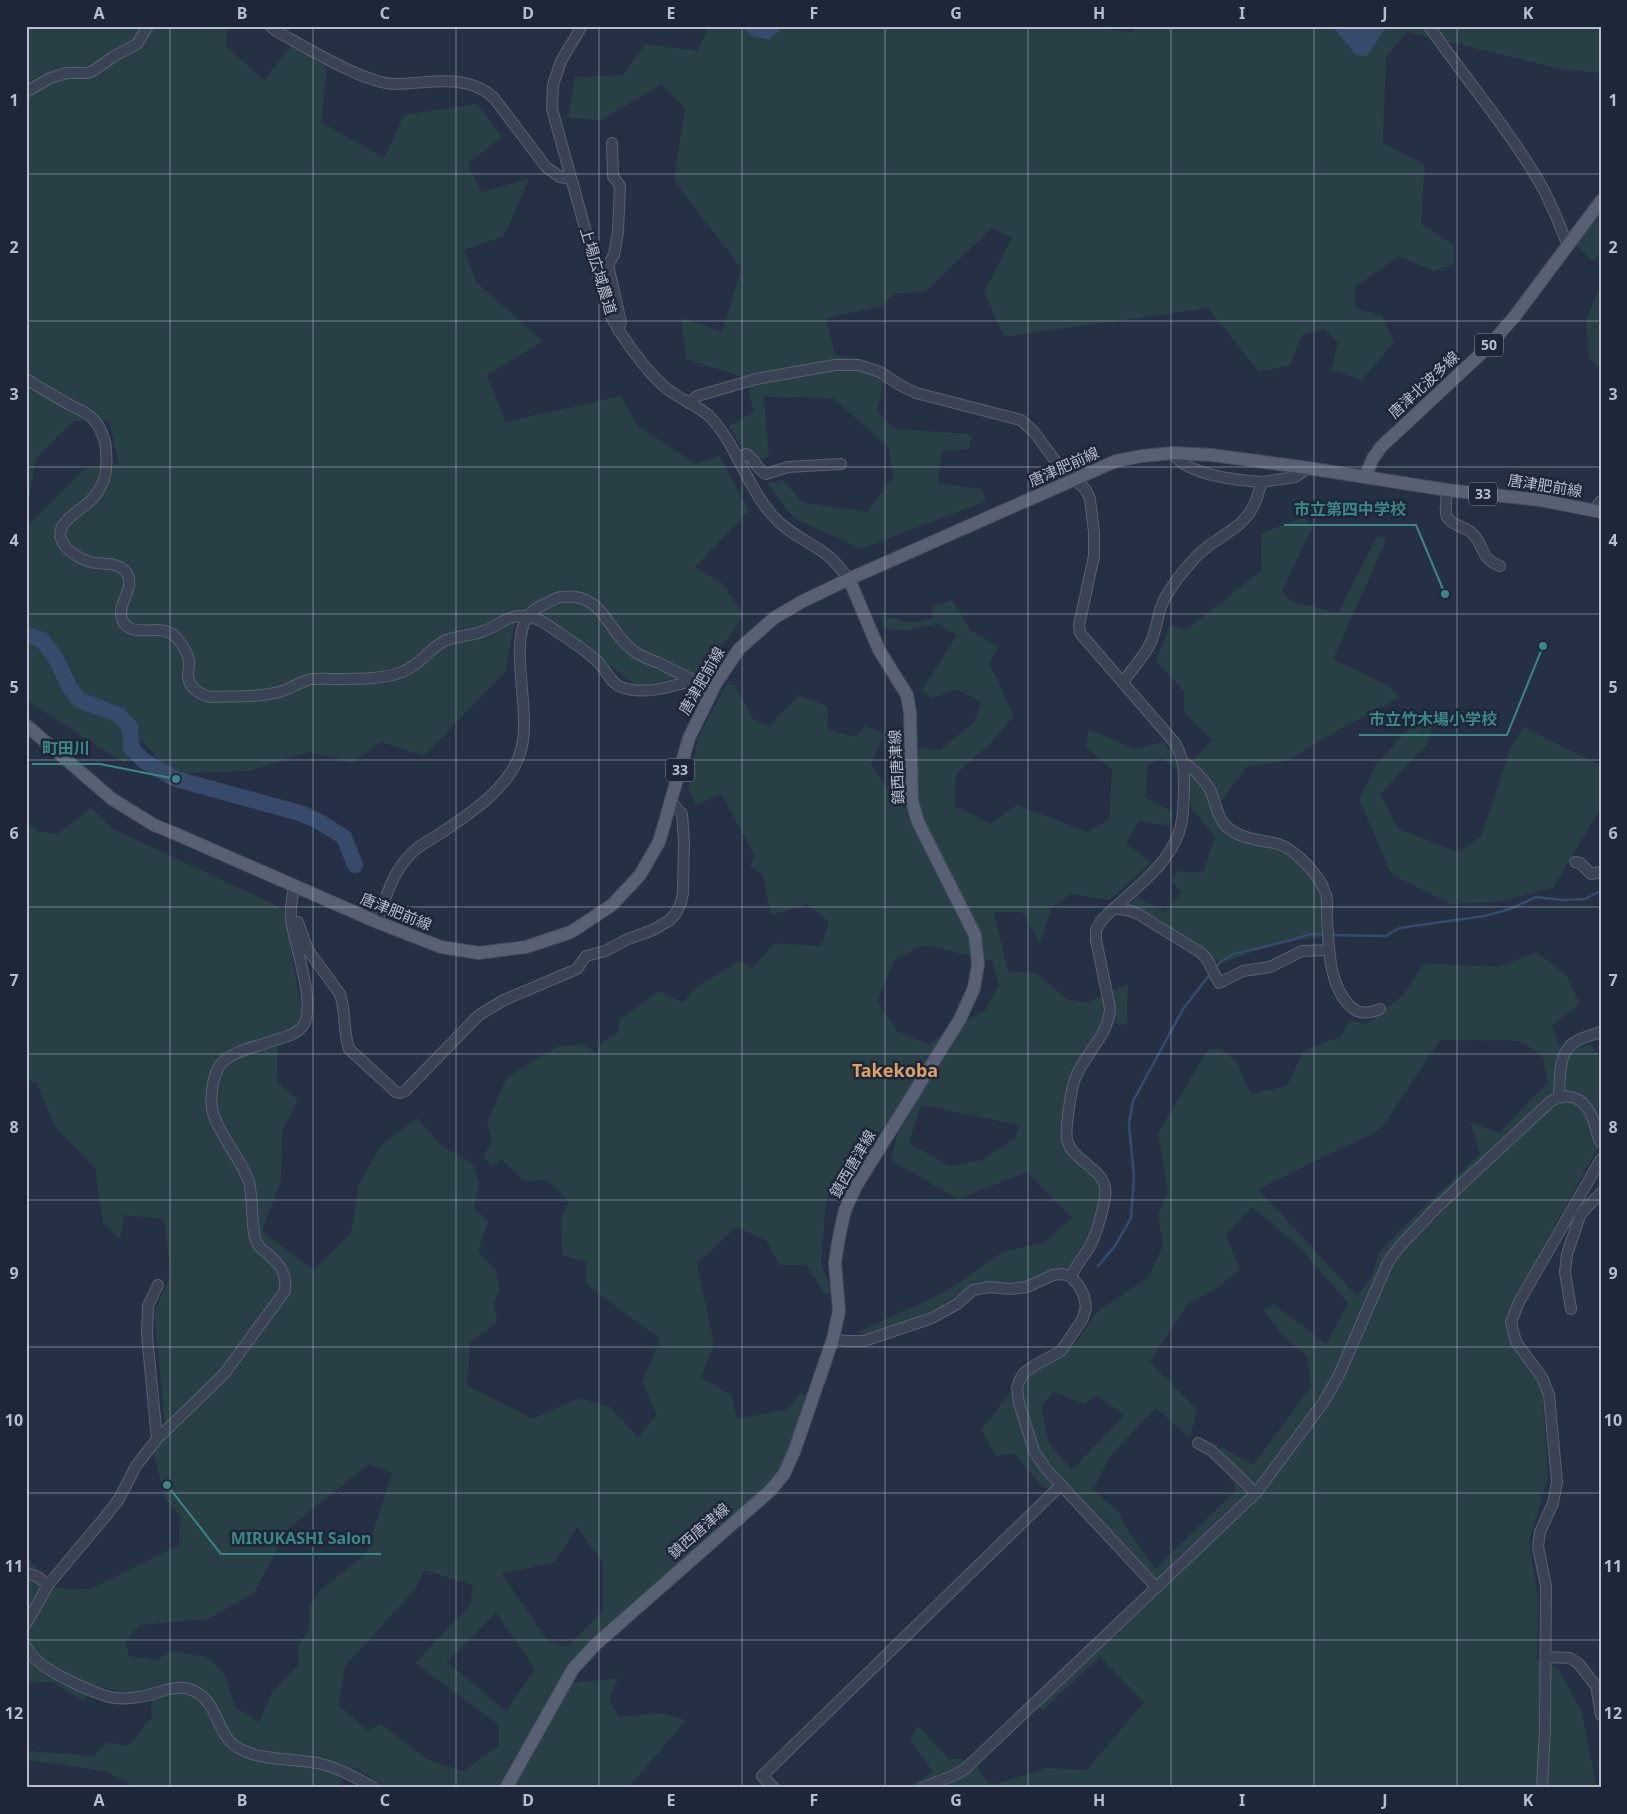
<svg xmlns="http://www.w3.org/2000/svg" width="1627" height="1814" font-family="'Noto Sans','Noto Sans JP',sans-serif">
<rect width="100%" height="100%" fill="#253044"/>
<!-- green -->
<g fill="#273f45" fill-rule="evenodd">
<path d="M26 26H229L225 45 264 80 292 44 327 68 321 122 384 158 404 115 477 104 502 137 468 163 481 192 529 179 504 236 464 250 476 282 543 341 487 375 506 422 621 396 638 426 696 464 719 456 749 511 695 567 722 583 744 615 704 673 636 686 569 632 515 622 505 672 424 756 381 742 352 763 310 752 249 771 171 774 143 741 124 763 26 700V527L84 469 119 464 109 421H74L36 458 26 519Z"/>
<path d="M709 26H741L752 36 769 40 784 26H1092L1131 33 1138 26H1332L1356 55 1385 29V26H1601V73L1562 69 1407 32 1386 57 1383 143 1425 165 1421 224 1454 245V264L1433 271 1399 256 1355 287 1356 309 1382 315 1394 342 1362 380 1331 370 1338 343 1324 329 1302 335 1290 365 1259 372 1208 308 1004 337 984 292 1012 238 992 228 925 292 894 294 883 306 826 318 835 355 857 358 884 380 877 411 894 429 972 434 969 449 942 451 938 483 982 489 986 501 861 549 794 518 767 483 783 480 802 502 867 512 893 478 889 448 833 398 764 397 769 457 749 460 729 426 754 412 746 378 686 359 681 318 722 331 741 268 674 180 685 108 661 85 600 120 568 118 575 77 623 75 645 44 697 51Z"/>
<path d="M1600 216 1601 255 1592 261 1575 244Z"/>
<path d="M1598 291 1601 293V369L1589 359 1586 319Z"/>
<path d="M1304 517 1312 528 1282 591 1291 601 1338 613 1377 536 1387 539 1333 659 1388 686 1400 697 1335 732 1289 760 1247 767 1212 813 1230 836 1282 850 1312 873 1321 902V937L1276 943 1221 964 1202 948 1129 905 1137 897 1165 912 1182 892 1171 881 1178 871 1203 873 1215 837 1191 808 1187 777 1162 758 1148 765 1145 797 1173 812 1169 826 1139 821 1126 844 1151 862 1110 900 1070 894 1051 909 1040 944 1022 912H994L1008 971 1037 973 1066 999 1086 1003 1128 984 1127 1025 1103 1021 1067 1081 1062 1142 1072 1160 1093 1173 1102 1191 1088 1242 1070 1269 1052 1270 1027 1283 979 1281 936 1309 866 1338 858 1332 947 1291 1004 1251 1043 1243 1072 1218 1027 1172 958 1199 891 1160 898 1132 885 1125 826 1200 821 1263 832 1292 826 1295 806 1265H779L766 1240 736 1227 697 1264 714 1343 701 1378 732 1395 737 1419 788 1409 800 1393 809 1396 784 1465 763 1491 584 1647 573 1683 618 1678 609 1700 619 1717 661 1713 686 1720 628 1788H386L355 1767 340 1774V1788H137L105 1771 26 1760V1751L94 1756 106 1742 128 1746 152 1717 151 1698 96 1686 83 1701 52 1682 26 1683V1555L53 1588 91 1589 179 1545 180 1516 165 1498 153 1452 166 1436 154 1312 171 1274 164 1219 124 1215 120 1239 103 1223 95 1168 56 1128 37 1084 26 1079V821L37 831 57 834 91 808 113 829 284 909 302 1014 293 1029 278 1036 277 1082 298 1100 282 1131 281 1180 262 1231 313 1270 351 1233 359 1184 380 1146 417 1118 439 1143 473 1164 479 1183 474 1208 488 1221 478 1252 496 1270 500 1290 494 1302 497 1322 470 1342 467 1386 533 1419 579 1398 610 1407 638 1437 657 1415 642 1382 660 1339 586 1284V1262L562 1255 561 1217 569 1201 546 1179 526 1182 501 1159 492 1167 483 1157 492 1141 487 1122 507 1077 557 1047 584 1044 597 1053 602 1042 617 1034 620 1019 659 991 683 1003 695 988 740 961 752 968 775 943 821 946 829 922 807 904 771 915 763 875 750 867 755 856 721 794 696 805 688 790 698 738 727 683 736 686 753 719 769 726 799 695 827 706 828 729 855 737 865 726 884 733 871 765 894 799 912 795 916 748 940 750 974 722 981 702 958 690 931 698 922 690 957 635 938 624 904 631 883 628 882 616 914 623 934 617 931 607 953 600 970 630 998 647 990 664 1014 716 989 745 956 774 955 806 990 824 1017 805 1087 832 1109 820 1112 770 1086 747 1089 729 1134 749 1163 742 1187 766 1212 740 1184 712V691L1156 661 1170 625 1186 630 1262 570 1261 554 1262 533ZM924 945 992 961 999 985 985 1010 928 1044 898 1032 877 1001 895 959ZM921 1105 1019 1125 1015 1138 982 1160 949 1166 909 1143ZM369 1464 392 1473 366 1554 319 1591 309 1607V1630L297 1648 299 1664 272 1692 259 1722 235 1707 225 1674 207 1657 172 1651 156 1660 129 1656 125 1641 140 1625 208 1619 254 1593 289 1528ZM577 1527 603 1563V1611L566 1647 547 1640 502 1574 555 1562ZM424 1570 473 1585 470 1605 415 1663 498 1724 499 1746 463 1771 428 1760 381 1724 368 1731 339 1705 345 1666 416 1588ZM496 1613 535 1669 506 1711 447 1662Z"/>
<path d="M1437 710 1426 746 1380 794 1398 829 1458 852 1481 837 1511 746 1524 727 1599 765 1601 763V808L1553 888 1497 902 1450 904 1391 874 1359 799 1377 763 1420 717Z"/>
<path d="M1536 952 1567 976 1580 1004 1552 1025 1562 1053 1591 1044 1601 1059V1097L1598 1104 1601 1112V1142L1510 1306V1338L1542 1386 1548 1477 1529 1541 1538 1598 1537 1659 1558 1668 1581 1710 1597 1788H906L933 1772 910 1740 918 1726 949 1759C976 1758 977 1766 990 1786L1046 1768 1087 1770 1144 1702 1100 1657 1043 1710 1037 1708 1157 1590 1071 1494 1042 1487 1014 1453 996 1456 981 1430 1031 1366 1075 1344 1098 1311 1149 1277 1163 1245 1158 1216 1168 1192 1158 1133 1208 1049H1220L1236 1061 1251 1094 1287 1086 1304 1050 1340 1037 1349 1021 1367 1024 1403 995 1424 963 1499 967ZM1440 1040 1520 1041 1542 1055 1548 1082 1499 1133 1470 1122 1480 1154 1398 1232 1379 1253 1372 1276 1357 1296 1258 1189 1381 1129ZM1252 1207 1297 1245 1348 1303 1326 1344 1274 1305 1263 1309 1284 1337 1307 1356 1311 1387 1253 1465 1222 1447 1216 1453 1236 1490 1155 1569 1122 1521 1119 1512 1093 1490 1110 1456 1156 1408 1190 1438 1197 1410 1150 1362 1188 1304 1215 1289 1240 1270 1226 1235ZM1053 1392 1084 1404 1097 1395 1124 1415 1072 1470 1049 1443 1041 1407Z"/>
</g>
<!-- water -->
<g fill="#384a6c">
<path d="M741 26H784L769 40 752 36Z"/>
<path d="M1332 26H1385V29L1367 56 1356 55Z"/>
</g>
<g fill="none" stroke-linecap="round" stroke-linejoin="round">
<!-- stream -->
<g stroke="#384a6c" stroke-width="2.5">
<path d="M1331 935 1386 936 1399 928 1484 916 1510 909 1536 897 1562 900 1585 899 1601 891"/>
<path d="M1216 968 1220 962 1234 954 1288 941 1310 934H1325"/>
<path d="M1098 1266 1115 1246 1131 1218 1134 1177 1129 1124 1133 1101 1183 1009 1210 974"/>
</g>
<!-- river -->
<path stroke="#384a6c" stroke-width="16" d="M26 634 42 640 55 657 70 688 79 700 119 715 130 727 131 748 144 761 176 779 300 813 318 821 344 837 355 865"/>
<!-- minor casing -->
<g stroke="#586071" stroke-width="12">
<g id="minor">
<path d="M270 26 276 31C304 46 365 84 395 84 428 84 466 72 494 98L546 167 560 177 571 179"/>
<path d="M582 26 561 61 553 85 552 109 608 311C621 336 647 374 670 391 683 401 700 406 711 418 738 447 747 488 774 517 787 532 804 539 820 550 832 557 840 568 849 579"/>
<path d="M1429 26C1466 80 1509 129 1541 185 1552 204 1559 225 1568 245"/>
<path d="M26 92 50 78 67 73H87L93 71 113 57 137 44 148 26"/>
<path d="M612 143 613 176 620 186 618 232 614 255 608 265 621 322 618 330"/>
<path d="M26 379C41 388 57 398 72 406 80 410 88 413 94 420 101 428 106 441 106 451 107 464 107 476 100 488 98 492 94 497 91 500 81 511 55 522 61 539 65 550 80 559 90 562 102 565 117 561 126 572 137 588 116 604 122 619 130 641 161 621 176 637 181 643 187 652 189 660 190 664 188 670 188 675 189 688 198 694 210 697 233 696 259 698 282 691 292 688 300 682 311 679 339 678 376 682 402 672 419 666 428 650 444 641 455 636 469 636 481 632 498 627 507 614 526 616 538 617 549 626 559 633 573 642 586 651 598 662 607 670 609 682 621 687 643 696 673 686 695 680"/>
<path d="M689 403 697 396 756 379 835 365H859L880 372 900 385 916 393 1021 420 1034 432 1057 463 1086 490 1090 499 1094 532V556L1079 625 1080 633 1175 743C1185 762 1184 770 1184 791 1183 805 1184 819 1179 832 1167 869 1127 893 1101 921L1096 930V940L1110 1008C1109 1039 1077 1059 1072 1090 1070 1100 1065 1131 1067 1139 1072 1164 1110 1168 1105 1197 1103 1211 1096 1236 1089 1248 1083 1258 1075 1266 1071 1277"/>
<path d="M1173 453C1176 457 1179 462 1184 464 1206 477 1236 480 1262 482"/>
<path d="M737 458 746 454C755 458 756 469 766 474L788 467 841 464"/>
<path d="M1447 490C1447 497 1444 511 1447 517 1452 526 1467 527 1473 534 1486 549 1479 557 1500 566"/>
<path d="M1594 510 1601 501"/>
<path d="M1124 683 1126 678C1134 667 1144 656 1150 644 1156 632 1157 619 1161 607 1167 591 1184 569 1196 557 1213 538 1242 530 1253 507 1257 500 1259 490 1262 482L1295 477 1308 468"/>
<path d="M1184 763C1193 768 1205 781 1210 790 1216 802 1216 815 1225 825 1241 840 1258 839 1278 844 1293 848 1315 871 1322 885 1323 888 1325 892 1326 895 1328 902 1327 911 1327 918 1329 946 1328 983 1349 1005 1358 1015 1369 1014 1380 1009"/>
<path d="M1575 862 1580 863 1591 874 1601 872"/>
<path d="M1114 908 1131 911 1138 914 1200 952 1207 959 1219 983 1243 971 1270 967 1302 951 1329 950"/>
<path d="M298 922 308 950 340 994C346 1012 343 1031 349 1049L396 1092 400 1093 405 1091 479 1015 504 1000 577 969 586 956 605 951 628 939 653 930 670 920 676 913 681 903 683 893 684 842 682 814 671 802"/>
<path d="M377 922C385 899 394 868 413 852 420 845 430 840 438 835 469 814 511 788 521 750 532 711 508 645 528 616 533 609 540 606 547 603 551 601 556 598 561 597 604 591 607 633 635 652 642 657 652 660 659 663 671 669 682 675 694 680 700 682 709 682 716 683"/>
<path d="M1559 1097C1560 1081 1558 1055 1572 1044 1579 1038 1592 1035 1601 1032"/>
<path d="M1571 1309 1565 1272 1567 1254 1580 1216 1585 1209 1601 1193"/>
<path d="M833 1339 845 1341H864L932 1318 957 1304 973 1290 989 1287 1011 1289 1027 1287 1053 1275 1063 1274 1071 1277 1079 1286 1084 1296 1086 1308 1082 1320 1061 1351 1035 1365 1024 1373 1019 1381 1017 1389 1019 1403 1034 1451 1046 1469 1156 1587"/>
<path d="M157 1439 147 1335 148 1306 158 1285"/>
<path d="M1198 1443 1212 1451 1256 1493"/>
<path d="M26 1573 38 1577 48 1585"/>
<path d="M26 1624 48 1585 105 1517 119 1499 136 1466 157 1439 224 1374 285 1291C287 1273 280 1265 267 1253 264 1251 260 1248 258 1245 250 1233 254 1200 249 1182 242 1160 215 1130 212 1108 210 1093 213 1069 226 1059 239 1049 260 1046 275 1040 285 1037 295 1035 302 1027 318 1008 294 944 291 920 290 909 292 897 294 886"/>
<path d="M26 1646C29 1653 34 1658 40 1663 53 1674 100 1697 116 1698 123 1699 132 1698 139 1697 157 1695 175 1682 194 1691 219 1702 216 1737 240 1749 259 1760 296 1759 318 1763 339 1768 356 1777 374 1788"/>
<path d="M1546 1657 1570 1658 1579 1664 1596 1686 1601 1715"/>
<path d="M774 1788 762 1776 1061 1485"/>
<path d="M922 1788 957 1774 966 1768 1256 1493 1323 1403 1339 1375 1388 1262 1399 1247 1436 1208 1550 1102C1567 1091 1584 1097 1592 1117 1596 1125 1596 1135 1601 1143"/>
<path d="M1542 1788 1545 1729 1546 1586 1538 1547 1540 1532 1553 1503 1557 1482 1549 1395 1542 1377 1516 1342 1511 1322 1519 1302 1601 1159"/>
</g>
</g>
<!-- major casing -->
<g stroke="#444b5d" stroke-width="14">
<g id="major">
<path d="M1365 477 1373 458 1382 446 1487 348 1515 316 1601 201"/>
<path d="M26 725 112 799 154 825 176 834 377 922 441 947 479 953 526 947 571 932 612 905 640 875 659 842 689 738 716 683 739 649 774 618 803 601 849 579 1116 461 1142 456 1173 453 1212 455 1308 468 1447 490 1540 500 1601 512"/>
<path d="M506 1788 573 1669 595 1645 771 1490 784 1474 794 1452 833 1339 839 1311 835 1263 839 1237 845 1210 856 1186 960 1019 974 988 978 964 975 935 918 822 912 801 910 713 907 695 879 650 849 579"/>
</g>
</g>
<!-- minor -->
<use href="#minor" stroke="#3a4354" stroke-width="10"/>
<!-- major -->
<use href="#major" stroke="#586174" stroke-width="12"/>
</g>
<!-- grid -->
<path fill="none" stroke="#b7becd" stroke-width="1" stroke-opacity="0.55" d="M170 26V1788M313 26V1788M456 26V1788M599 26V1788M742 26V1788M885 26V1788M1028 26V1788M1171 26V1788M1314 26V1788M1457 26V1788M26 174H1601M26 321H1601M26 467H1601M26 614H1601M26 760H1601M26 907H1601M26 1054H1601M26 1200H1601M26 1347H1601M26 1493H1601M26 1640H1601"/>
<g text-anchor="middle" stroke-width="5" stroke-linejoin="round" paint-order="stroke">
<!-- shield labels -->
<g fill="#1e2739" stroke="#8991a1" stroke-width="1">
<rect x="1475" y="333.5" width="28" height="23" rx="4"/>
<rect x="1469" y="482.5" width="28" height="23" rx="4"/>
<rect x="666" y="758.5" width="28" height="23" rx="4"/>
</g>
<g font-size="14" font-weight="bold" fill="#b7becd">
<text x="1489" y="350">50</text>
<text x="1483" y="499">33</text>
<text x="680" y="775">33</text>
</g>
<!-- street labels -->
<g font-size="15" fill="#b7becd" stroke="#1e2739">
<text transform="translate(598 271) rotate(73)" y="5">上場広域農道</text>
<text transform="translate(1424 385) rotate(-43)" y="5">唐津北波多線</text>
<text transform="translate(1064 467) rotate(-24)" y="5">唐津肥前線</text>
<text transform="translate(1545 486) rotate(9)" y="5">唐津肥前線</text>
<text transform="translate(702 681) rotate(-60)" y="5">唐津肥前線</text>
<text transform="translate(897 767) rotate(-93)" y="5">鎮西唐津線</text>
<text transform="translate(396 912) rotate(22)" y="5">唐津肥前線</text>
<text transform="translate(853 1164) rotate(-60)" y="5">鎮西唐津線</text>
<text transform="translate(699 1531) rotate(-41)" y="5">鎮西唐津線</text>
</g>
<!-- quarter labels -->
<g font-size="18" font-weight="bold" fill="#dda163" stroke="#1e2739">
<text x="895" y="1077">Takekoba</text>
</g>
</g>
<!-- callouts -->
<path fill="none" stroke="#398886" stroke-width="2" d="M1445 594L1416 525H1284M1543 646L1507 735H1359M176 779L100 764H32M167 1485L221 1554H381"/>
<g fill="#398886" stroke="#1e2739" stroke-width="2">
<circle cx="1445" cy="594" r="5"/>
<circle cx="1543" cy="646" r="5"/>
<circle cx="176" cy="779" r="5"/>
<circle cx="167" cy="1485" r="5"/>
</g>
<g font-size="16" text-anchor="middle" font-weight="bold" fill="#398886" stroke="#1e2739" stroke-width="5" stroke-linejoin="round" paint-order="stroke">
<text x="1350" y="515">市立第四中学校</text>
<text x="1433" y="725">市立竹木場小学校</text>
<text x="66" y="754">町田川</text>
<text x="301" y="1544">MIRUKASHI Salon</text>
</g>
<!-- border -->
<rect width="1627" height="1814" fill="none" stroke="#1e2739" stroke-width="55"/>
<rect x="28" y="28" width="1572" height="1758" fill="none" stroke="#b7becd" stroke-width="2"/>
<g font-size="16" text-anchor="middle" font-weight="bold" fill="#b7becd">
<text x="99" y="19">A</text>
<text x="242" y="19">B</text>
<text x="385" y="19">C</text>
<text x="528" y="19">D</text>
<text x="671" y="19">E</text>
<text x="814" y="19">F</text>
<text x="956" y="19">G</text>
<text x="1099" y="19">H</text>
<text x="1242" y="19">I</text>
<text x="1385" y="19">J</text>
<text x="1528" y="19">K</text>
<text x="14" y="106">1</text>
<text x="1613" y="106">1</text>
<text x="14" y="253">2</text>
<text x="1613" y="253">2</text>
<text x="14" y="400">3</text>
<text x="1613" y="400">3</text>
<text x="14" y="546">4</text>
<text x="1613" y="546">4</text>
<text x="14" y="693">5</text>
<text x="1613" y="693">5</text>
<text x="14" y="839">6</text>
<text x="1613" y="839">6</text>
<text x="14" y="986">7</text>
<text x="1613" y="986">7</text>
<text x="14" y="1133">8</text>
<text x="1613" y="1133">8</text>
<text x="14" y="1279">9</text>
<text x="1613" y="1279">9</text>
<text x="14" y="1426">10</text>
<text x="1613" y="1426">10</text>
<text x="14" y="1572">11</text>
<text x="1613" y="1572">11</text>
<text x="14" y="1719">12</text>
<text x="1613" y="1719">12</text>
<text x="99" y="1806">A</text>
<text x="242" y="1806">B</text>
<text x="385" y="1806">C</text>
<text x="528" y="1806">D</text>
<text x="671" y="1806">E</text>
<text x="814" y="1806">F</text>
<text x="956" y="1806">G</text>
<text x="1099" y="1806">H</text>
<text x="1242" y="1806">I</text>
<text x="1385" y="1806">J</text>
<text x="1528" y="1806">K</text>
</g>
</svg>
